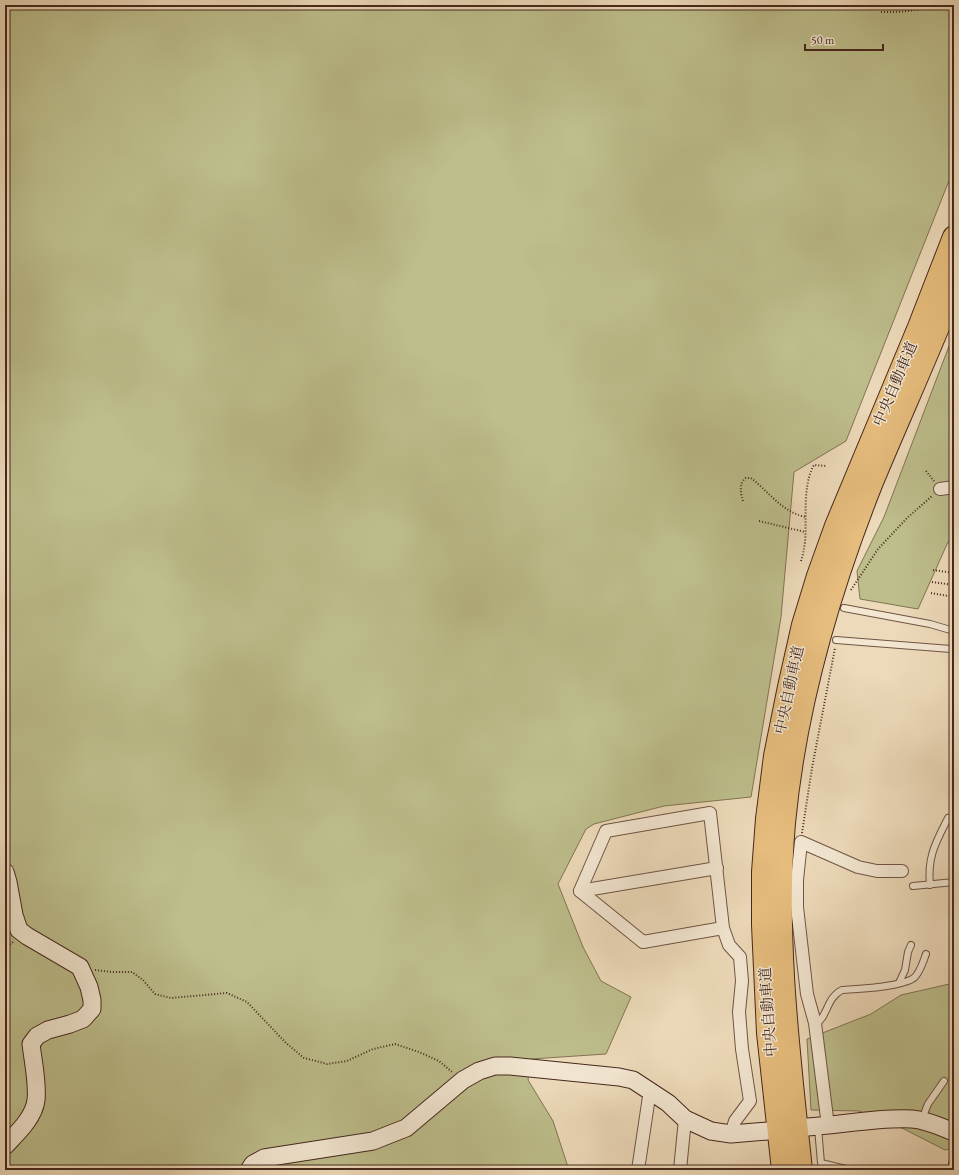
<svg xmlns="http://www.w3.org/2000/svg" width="959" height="1175" font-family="'EB Garamond','Noto Serif JP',serif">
<rect width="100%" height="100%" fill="#eddaba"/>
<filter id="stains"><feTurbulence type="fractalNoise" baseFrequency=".005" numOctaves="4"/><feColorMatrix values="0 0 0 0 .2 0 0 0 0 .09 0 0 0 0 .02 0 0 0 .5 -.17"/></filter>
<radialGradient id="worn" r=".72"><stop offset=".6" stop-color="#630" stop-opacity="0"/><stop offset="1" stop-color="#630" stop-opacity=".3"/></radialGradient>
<!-- green -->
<g fill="#bdbe8c" stroke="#827354">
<path d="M5 5H954V168L846 441 794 472 781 617 751 797 664 806 594 824 586 829 558 884 583 947 601 981 631 997 606 1054 531 1059 528 1080 553 1121 567 1164 570 1170H5Z"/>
<path d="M954 333V542H948L918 609 860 599 857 571 884 517Z"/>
<path d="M954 983V1148L945 1150 904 1129 859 1111 811 1110 807 1039 871 1014 901 995Z"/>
</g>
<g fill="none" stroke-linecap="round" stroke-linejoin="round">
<!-- lane casing -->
<g stroke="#705444" stroke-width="8">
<g id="lane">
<path d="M844 608 930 624 954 631"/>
<path d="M836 640 951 649 954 648"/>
<path d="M930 885C927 857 936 842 948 818"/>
<path d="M913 886 954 882"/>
<path d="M899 983 905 970 908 952 911 945"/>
<path d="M815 1025C828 1017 826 998 842 990 858 989 904 987 915 977 921 970 923 962 926 954"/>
<path d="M922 1119 928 1104 944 1081"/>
<path d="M818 1128 821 1163 850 1170"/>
<path d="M951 1170 954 1153"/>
</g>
</g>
<!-- street casing -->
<g stroke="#705444" stroke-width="14">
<g id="street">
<path d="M940 489 954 487"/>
<path d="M580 891 717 868"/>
<path d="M723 928 710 813 606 831 580 891 643 942 723 928 729 945 740 957 742 981 739 1012 742 1049 750 1101 735 1121 731 1134"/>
<path d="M828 1126 815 1023 807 994 797 907V880L801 842 858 867 877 871H902"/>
<path d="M638 1170 650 1090"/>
<path d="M680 1170 685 1119"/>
</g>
</g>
<!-- secondary casing -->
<g stroke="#46281d" stroke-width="19">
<g id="secondary">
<path d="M5 872 8 882 14 915 19 930 27 936 80 967 89 987 92 1000V1009L83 1019 70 1024 48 1030 37 1036 31 1044C33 1061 38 1084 36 1100 34 1118 16 1134 5 1146"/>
<path d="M807 1127C841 1125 879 1117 912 1119 927 1120 941 1127 954 1132"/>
<path d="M249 1170 253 1164 264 1158 373 1141 393 1133 406 1128 463 1080 479 1071 495 1066H510L619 1077 633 1080 668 1103 685 1119 711 1131 731 1134 768 1131"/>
</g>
</g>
<!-- highway casing -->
<g stroke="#46281d" stroke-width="24">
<g id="highway">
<path d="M783 1170 768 1033 763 925V872L767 819 775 756 789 687 803 625 818 576 836 526 919 327 954 237"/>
<path d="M801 1170C789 1055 774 938 784 823 795 707 829 590 872 482 899 417 928 354 954 288"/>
</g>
</g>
<!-- path -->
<g stroke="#46281d" stroke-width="2" stroke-dasharray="1 2" stroke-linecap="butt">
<path d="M881 12C898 12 915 12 931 5"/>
<path d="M926 471 934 481"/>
<path d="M743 501C741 493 738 484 746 478H751C768 491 783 513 806 517"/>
<path d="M759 521 805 532"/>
<path d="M801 561C803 555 804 549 805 542 807 519 802 486 814 465L826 466"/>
<path d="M933 570 954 573"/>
<path d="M932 582 954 585"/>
<path d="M851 590 878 549 907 518 932 496"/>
<path d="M931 593 954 597"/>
<path d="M802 833 812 768 835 648"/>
<path d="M5 948 13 942"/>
<path d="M95 970 111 972H132L143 980 155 994 171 998 227 993 247 1002 286 1043 304 1058 327 1064 347 1061 373 1049 395 1044 419 1052 439 1061 452 1072"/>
</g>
<!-- lane -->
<use href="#lane" stroke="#f3e7d2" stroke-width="6"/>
<!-- street -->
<use href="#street" stroke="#f3e7d2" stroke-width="12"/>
<!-- secondary -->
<use href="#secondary" stroke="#f3e7d2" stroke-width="17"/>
<!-- highway -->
<use href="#highway" stroke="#e6bd7d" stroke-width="22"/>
</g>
<g text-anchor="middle" stroke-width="3" stroke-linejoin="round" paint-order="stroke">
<!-- street labels -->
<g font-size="15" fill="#46281d" stroke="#f3e7d2">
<text transform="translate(895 384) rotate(-67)" y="5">中央自動車道</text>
<text transform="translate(789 690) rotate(-78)" y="5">中央自動車道</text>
<text transform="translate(768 1012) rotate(-94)" y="5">中央自動車道</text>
</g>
</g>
<!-- margin -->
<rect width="959" height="1175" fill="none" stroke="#eddaba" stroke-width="20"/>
<rect x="6" y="6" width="947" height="1163" fill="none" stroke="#46281d" stroke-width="2"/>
<rect x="10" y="10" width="939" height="1155" fill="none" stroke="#46281d"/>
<!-- scale -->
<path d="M805 44v6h78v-6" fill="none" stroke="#46281d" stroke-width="2"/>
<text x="811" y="44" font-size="12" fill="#46281d" stroke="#f3e7d2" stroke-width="3" paint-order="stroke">50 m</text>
<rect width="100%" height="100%" filter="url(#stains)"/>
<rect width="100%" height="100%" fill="url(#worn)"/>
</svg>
